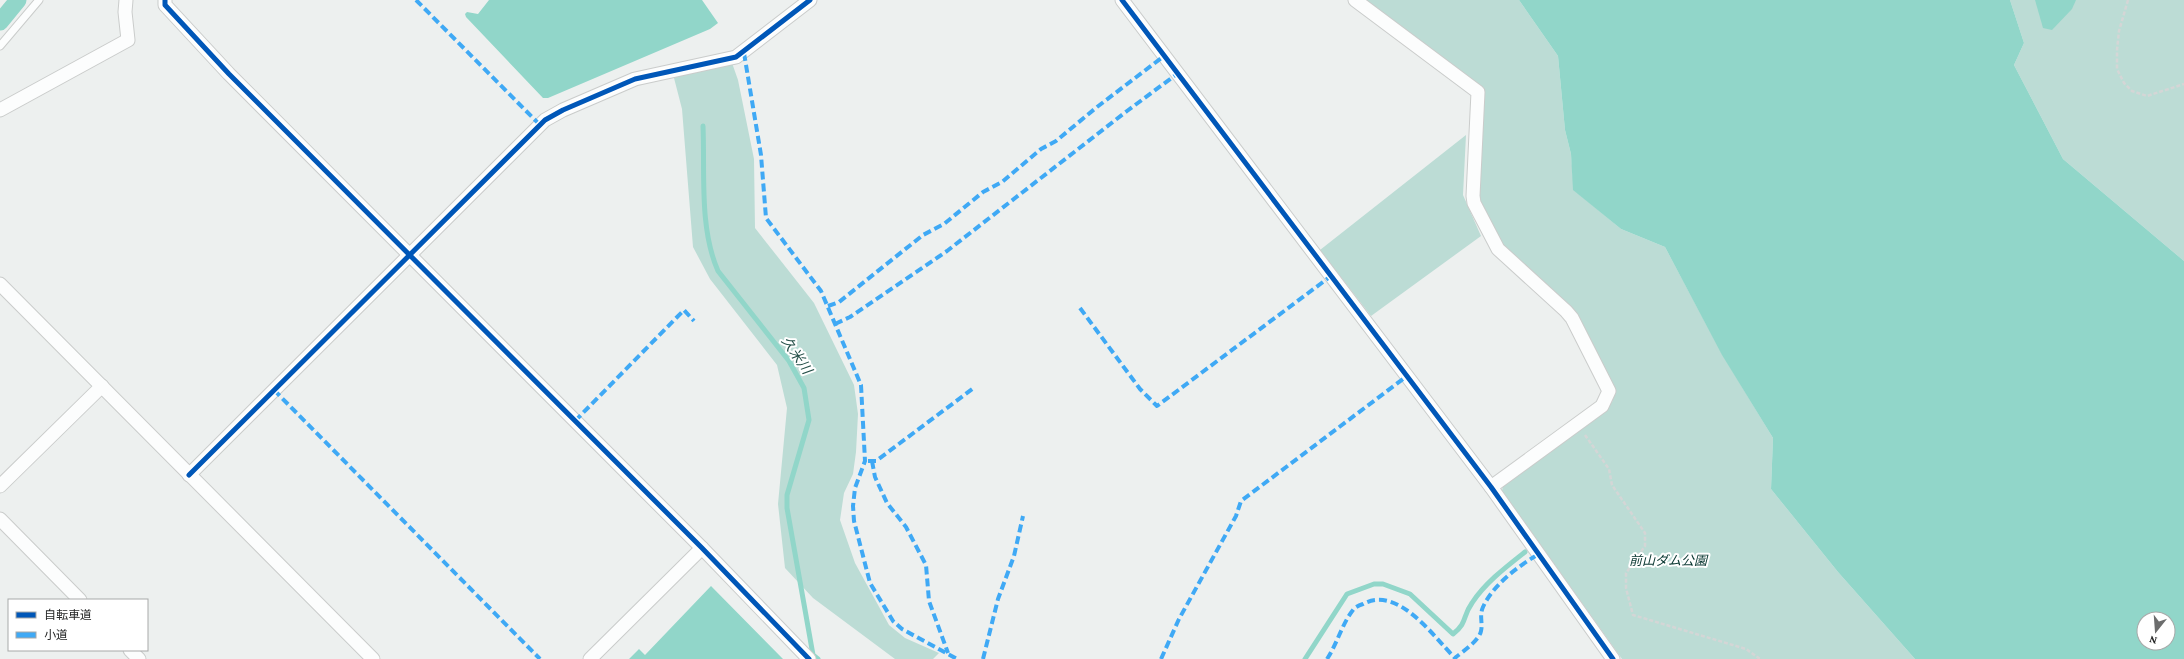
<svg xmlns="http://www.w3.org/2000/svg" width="2184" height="659" font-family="'Crimson Pro','Noto Sans JP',serif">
<rect width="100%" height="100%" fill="#edf0ef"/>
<!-- green -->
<g fill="#bcdcd5">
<path d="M1363 0H1519L1558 56 1565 130 1571 154 1574 190 1621 229 1665 247 1722 354 1773 438 1771 489 1838 572 1915 659H1622L1502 491 1503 485 1606 408 1612 402 1614 396 1577 317 1501 245 1479 201 1484 88Z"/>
<path d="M2010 0H2184V261L2063 159 2014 65 2024 43Z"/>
<path d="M710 63H732L738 80 754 159 755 228 814 303 854 385 858 414 856 452 853 474 844 493 840 520 855 563 889 625 905 638 939 653 933 659H895L813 598 785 568 778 504 787 408 777 365 710 279 693 247 682 109 674 78Z"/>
<path d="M1466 135 1463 195 1481 236 1371 316 1320 250Z"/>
</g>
<!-- water -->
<g fill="#91d6c9" fill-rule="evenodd">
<path d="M489 0H702L718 23 710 29 548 98H543L466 17 465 14 467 12 478 14Z"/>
<path d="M1519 0H2010L2024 43 2014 65 2063 159 2184 261V659H1915L1838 572 1771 489 1773 438 1722 355 1665 247 1621 229 1573 190 1571 154 1565 130 1558 56ZM2144 619H2168V643H2144Z"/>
<path d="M2035 0H2076L2072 9 2052 30 2043 28Z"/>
<path d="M711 586 783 659H629L639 649 645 655Z"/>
</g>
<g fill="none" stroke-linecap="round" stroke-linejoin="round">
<!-- stream -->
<g stroke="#91d6c9" stroke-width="5">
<path d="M703 126C705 172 699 228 718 271L789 361 804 388 809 420 787 495V508L813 655 818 659"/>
<path d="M1305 659 1347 594 1374 584H1383L1410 594 1453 634C1468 622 1462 617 1472 603 1485 583 1506 567 1525 552"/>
</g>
<!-- canal -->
<path stroke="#91d6c9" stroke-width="17" d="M0 22 18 0"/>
<!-- lane casing -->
<g stroke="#cacccb" stroke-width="9">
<path id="lane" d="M0 46 39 0"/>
</g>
<!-- street casing -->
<g stroke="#cacccb" stroke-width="15">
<g id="street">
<path d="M165 0V5L229 74 702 548 809 659"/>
<path d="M1122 0 1491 487 1613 659"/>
<path d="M1355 0 1478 92 1473 196 1474 203 1498 249 1566 311 1572 318 1609 391 1602 406 1491 487"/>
<path d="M0 110 128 40 125 12 126 0"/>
<path d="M0 284 373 659"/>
<path d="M189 475 545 120 563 110 635 79 736 57 810 0"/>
<path d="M0 486 102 386"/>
<path d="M0 519 80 600"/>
<path d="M130 650 139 659"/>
<path d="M590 659 702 548"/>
</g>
</g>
<!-- path -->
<g stroke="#d4d6d6" stroke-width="2.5" stroke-dasharray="4 2" stroke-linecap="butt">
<path d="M2128 0 2119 31 2117 50V69L2124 83 2132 91 2147 96 2184 84"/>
<path d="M1585 435 1609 469 1612 485 1645 533V546L1626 573V588L1633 615 1746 649 1760 659"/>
</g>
<!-- lane -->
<use href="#lane" stroke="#fcfdfd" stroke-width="7"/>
<!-- street -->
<use href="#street" stroke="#fcfdfd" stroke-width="13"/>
<!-- quiet -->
<g stroke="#3fa9f5" stroke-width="4" stroke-dasharray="8 4" stroke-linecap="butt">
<path d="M416 0 540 125"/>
<path d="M744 53 761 155 766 218 821 291 861 385 865 461 855 488 853 506 854 521 870 583 893 621 902 629 957 659"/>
<path d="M828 306 839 302 923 235 944 224 983 192 1002 182 1041 149 1056 141 1097 107 1164 56"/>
<path d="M1080 308 1140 389 1157 406 1331 276"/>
<path d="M835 324 850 317 947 251 1127 111 1177 74"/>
<path d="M274 390 540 659"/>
<path d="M575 421 684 310 694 321"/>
<path d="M868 461H876L975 387"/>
<path d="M872 461 875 477 887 503 906 527 926 565 929 601 948 653"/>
<path d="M983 659 998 599 1014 556 1023 516"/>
<path d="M1161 659 1179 619 1236 516 1241 501 1407 376"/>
<path d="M1327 659C1337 644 1342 624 1353 610 1355 607 1360 605 1363 604 1398 585 1433 636 1455 658 1462 652 1479 641 1481 631 1483 623 1479 616 1483 607 1493 585 1518 566 1539 554"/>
</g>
<!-- cycleway casing -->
<g stroke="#fff" stroke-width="8">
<g id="cycleway">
<path d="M165 0V5L229 74 702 548 809 659"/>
<path d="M1122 0 1491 487 1613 659"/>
<path d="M189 475 545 120 563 110 635 79 736 57 810 0"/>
</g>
</g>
<!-- cycleway -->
<use href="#cycleway" stroke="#0057b8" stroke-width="5"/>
</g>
<g text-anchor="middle" stroke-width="4" stroke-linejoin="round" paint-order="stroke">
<!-- park labels -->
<g font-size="13" font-style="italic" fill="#05342e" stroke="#fff">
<text x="1668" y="565">前山ダム公園</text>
</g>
<!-- water labels -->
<g font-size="14" font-style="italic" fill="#244f48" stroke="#fff">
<text transform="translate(797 355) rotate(56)" y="5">久米川</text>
</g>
</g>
<!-- legend -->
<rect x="8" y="599" width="140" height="52" fill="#ffffff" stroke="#a8a9a9"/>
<rect x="16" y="612" width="20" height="6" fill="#0057b8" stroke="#a8a9a9"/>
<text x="44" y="619" font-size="12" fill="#262727">自転車道</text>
<rect x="16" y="632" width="20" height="6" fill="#3fa9f5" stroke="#a8a9a9"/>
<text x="44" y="639" font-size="12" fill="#262727">小道</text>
<!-- north arrow -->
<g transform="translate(2156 631) rotate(197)"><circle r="19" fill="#ffffff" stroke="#a8a9a9"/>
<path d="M0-3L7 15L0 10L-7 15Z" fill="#6c6d6d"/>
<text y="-6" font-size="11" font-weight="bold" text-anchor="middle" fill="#262727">N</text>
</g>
</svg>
